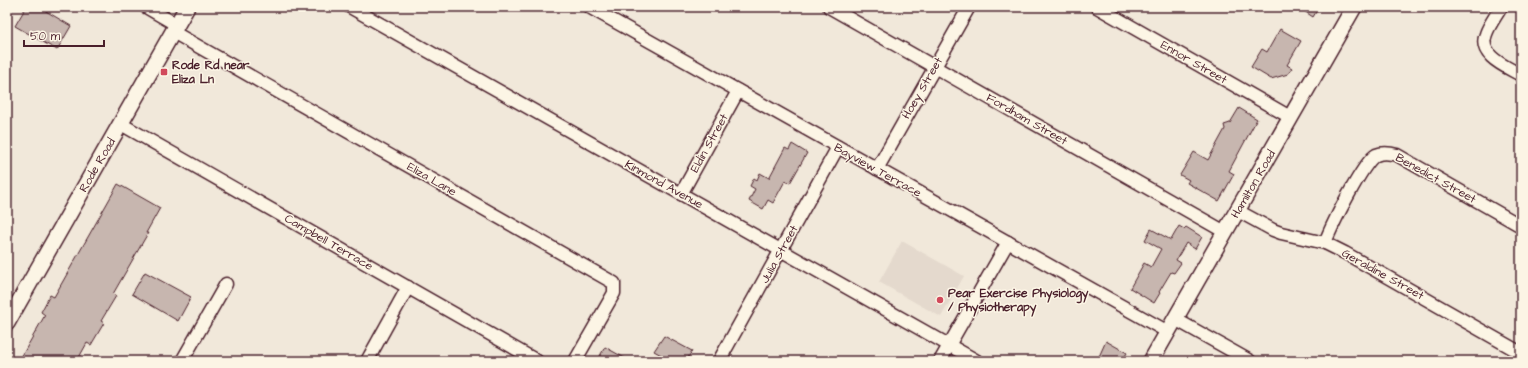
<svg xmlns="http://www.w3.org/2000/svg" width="1528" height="368" font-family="'Architects Daughter',sans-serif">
<rect width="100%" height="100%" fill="#f1e8da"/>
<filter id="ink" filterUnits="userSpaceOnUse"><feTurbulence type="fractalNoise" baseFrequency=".025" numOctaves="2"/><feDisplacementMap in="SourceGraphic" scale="8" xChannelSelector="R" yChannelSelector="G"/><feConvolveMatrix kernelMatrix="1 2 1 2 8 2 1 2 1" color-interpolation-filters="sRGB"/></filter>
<g filter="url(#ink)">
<!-- built -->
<path fill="#e4d9cd" d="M902 241 964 276 941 317 879 282Z"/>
<!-- building -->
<g fill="#c7b6af" stroke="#4a1f2b">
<path d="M26 7H39L71 26 57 50 15 26Z"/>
<path d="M1298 7H1319L1313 17Z"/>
<path d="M1280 29 1301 41 1287 65 1292 68 1288 74 1271 79 1251 67 1262 49 1267 52Z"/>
<path d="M1239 108 1257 119 1229 171 1234 174 1219 201 1187 183 1189 180 1180 175 1194 152 1208 160 1225 129 1224 125 1230 123Z"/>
<path d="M792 144 807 153 790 183 785 181 773 203 768 200 763 209 749 201 755 189 750 186 754 178 757 180 760 173 769 178 785 148 789 150Z"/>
<path d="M118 184 160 208 146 233H148L113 294 116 296 101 321 104 323 91 345 87 343 77 361H19L45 315 41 312 50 295 54 297Z"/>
<path d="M1179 226 1184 229 1186 227 1202 237 1195 249 1186 243 1176 260 1181 263 1174 273 1171 272 1159 292 1160 293 1154 303 1130 288 1144 263 1151 267 1161 249 1145 240 1151 229 1171 240Z"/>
<path d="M145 272 191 297 178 321 132 294Z"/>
<path d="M664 336 692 351 686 361H672L654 351Z"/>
<path d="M1106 341 1127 353 1122 361H1097Z"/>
<path d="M605 347 630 361H597Z"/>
</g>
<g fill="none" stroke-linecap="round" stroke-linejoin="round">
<!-- minor casing -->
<g stroke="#4a1f2b" stroke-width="15">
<g id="minor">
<path d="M146 7 177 25"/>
<path d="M350 7 977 361"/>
<path d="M589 7 1168 332"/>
<path d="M829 7 1225 232"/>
<path d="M1097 7 1290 117"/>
<path d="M1501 7C1496 16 1489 25 1486 34 1477 56 1507 67 1521 75"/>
<path d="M173 32 614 283V293L575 361"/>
<path d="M121 124 537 361"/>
<path d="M877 169 969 7"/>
<path d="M681 194 738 91"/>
<path d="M1238 211 1273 230 1281 233 1325 243 1345 253 1521 353"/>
<path d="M1325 243C1331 227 1363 162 1376 155 1383 152 1390 153 1397 155L1521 226"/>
<path d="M1175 319 1250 361"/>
<path d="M182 361 226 284"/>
<path d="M367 361 408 287"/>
<path d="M719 361 838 147"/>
<path d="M940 361 1008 242"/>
</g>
</g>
<!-- major casing -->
<g stroke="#4a1f2b" stroke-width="18">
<g id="major">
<path d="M7 323 187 7"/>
<path d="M1151 361 1354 7"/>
</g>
</g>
<!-- minor -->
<use href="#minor" stroke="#fcf5e5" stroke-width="12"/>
<!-- major -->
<use href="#major" stroke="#fcf5e5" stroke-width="15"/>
</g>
</g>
<!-- markers -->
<g fill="#d1495b" stroke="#fcf5e5" stroke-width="1.5">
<rect x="160" y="68" width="8" height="8" rx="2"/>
<circle cx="940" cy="300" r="4"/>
</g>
<g text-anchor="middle" stroke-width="3" stroke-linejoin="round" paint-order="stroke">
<!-- street labels -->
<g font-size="12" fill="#4a1f2b" stroke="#fcf5e5">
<text transform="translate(1194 62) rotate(30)" y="4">Ennor Street</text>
<text transform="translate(922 88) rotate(-60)" y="4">Hoey Street</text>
<text transform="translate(1027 119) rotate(30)" y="4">Fordham Street</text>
<text transform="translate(709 143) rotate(-61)" y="4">Eldin Street</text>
<text transform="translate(97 165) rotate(-60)" y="4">Rode Road</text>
<text transform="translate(878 170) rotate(29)" y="4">Bayview Terrace</text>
<text transform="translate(1436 178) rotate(29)" y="4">Benedict Street</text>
<text transform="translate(432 179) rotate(30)" y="4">Eliza Lane</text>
<text transform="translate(664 184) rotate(29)" y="4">Kinmond Avenue</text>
<text transform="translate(1253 184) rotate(-60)" y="4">Hamilton Road</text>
<text transform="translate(329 242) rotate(30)" y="4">Campbell Terrace</text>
<text transform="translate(779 254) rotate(-61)" y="4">Julia Street</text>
<text transform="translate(1383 274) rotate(29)" y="4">Geraldine Street</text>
</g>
<!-- poi labels -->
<g font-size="12" font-weight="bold" fill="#4a1f2b" stroke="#fcf5e5" text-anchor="start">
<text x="172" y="69">Rode Rd near<tspan x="172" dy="14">Eliza Ln</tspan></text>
<text x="948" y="297">Pear Exercise Physiology<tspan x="948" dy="14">/ Physiotherapy</tspan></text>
</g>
</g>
<!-- margin -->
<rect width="1528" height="368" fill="none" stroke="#fcf5e5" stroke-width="24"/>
<rect x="12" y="12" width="1504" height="344" fill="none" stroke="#4a1f2b" stroke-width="1.5" filter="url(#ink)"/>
<!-- scale -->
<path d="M24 40v6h80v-6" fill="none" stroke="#4a1f2b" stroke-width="2"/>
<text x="30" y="40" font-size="12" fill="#4a1f2b" stroke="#fcf5e5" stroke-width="3" paint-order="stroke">50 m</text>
</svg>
